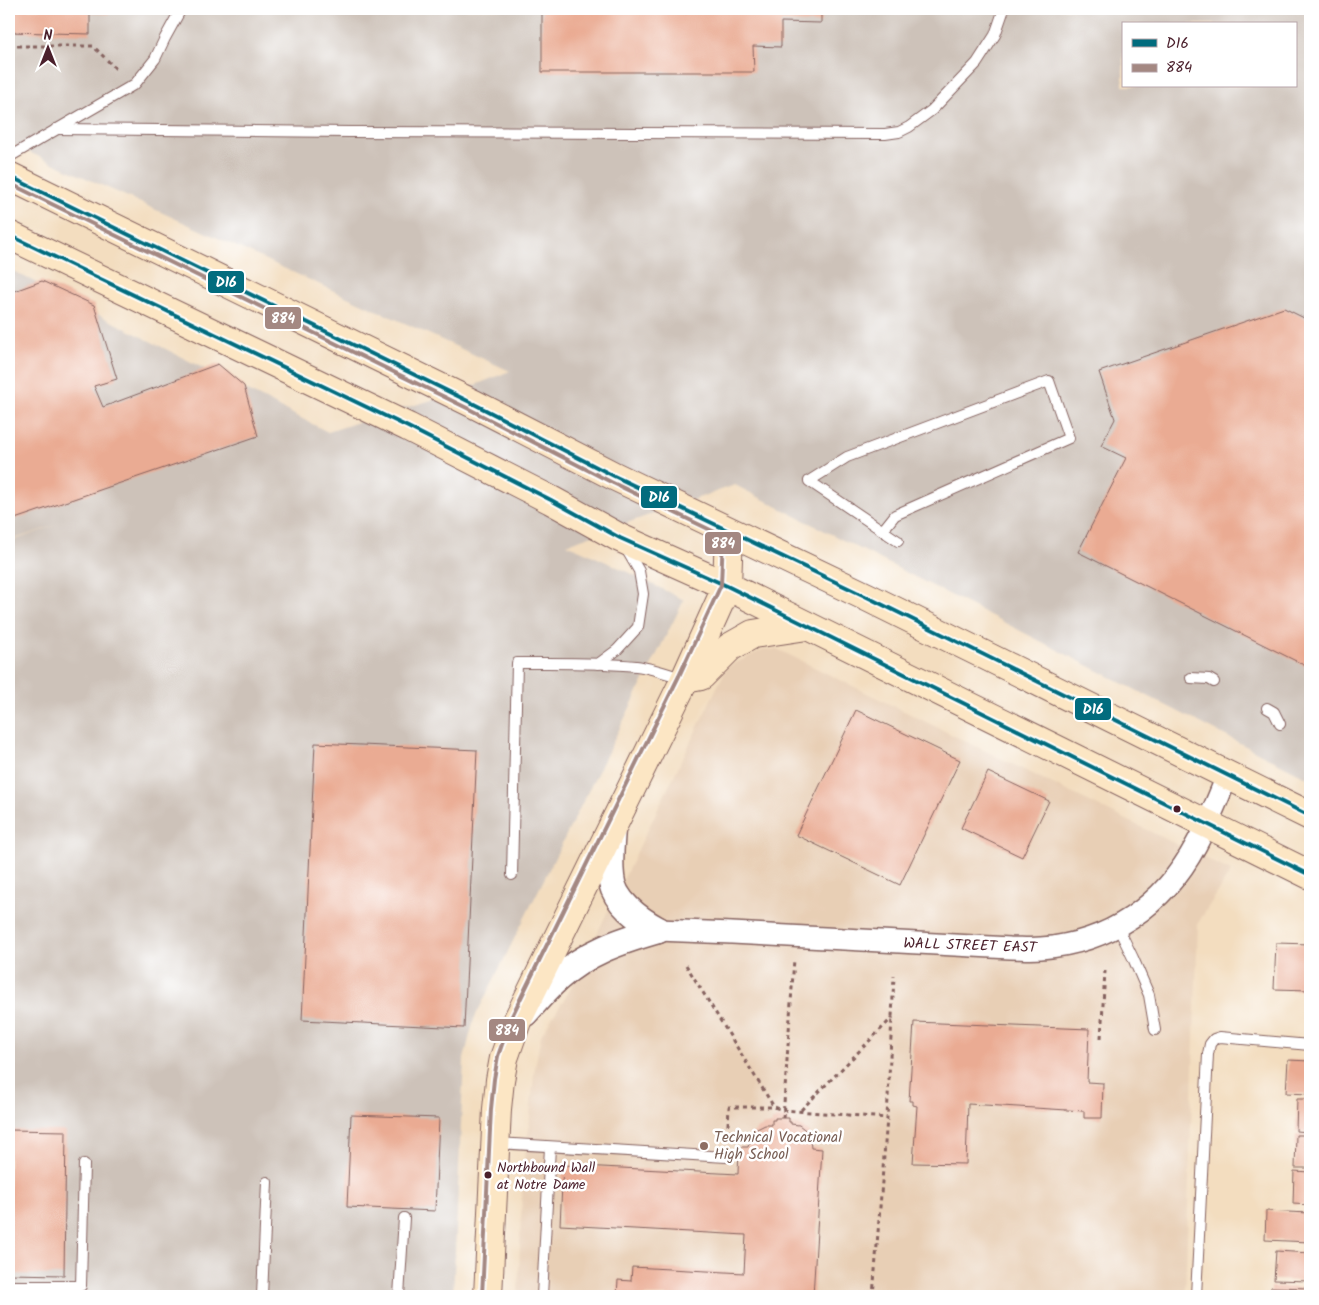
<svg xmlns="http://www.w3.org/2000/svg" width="1319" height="1305" font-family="Kalam,sans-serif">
<rect width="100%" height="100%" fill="#fff"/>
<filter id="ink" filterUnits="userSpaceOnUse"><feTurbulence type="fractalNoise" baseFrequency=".02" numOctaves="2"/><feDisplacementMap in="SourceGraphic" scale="10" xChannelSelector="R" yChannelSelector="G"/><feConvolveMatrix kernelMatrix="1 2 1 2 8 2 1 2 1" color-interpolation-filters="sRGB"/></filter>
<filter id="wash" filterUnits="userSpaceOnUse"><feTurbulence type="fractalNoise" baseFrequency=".0096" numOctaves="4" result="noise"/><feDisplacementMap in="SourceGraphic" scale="20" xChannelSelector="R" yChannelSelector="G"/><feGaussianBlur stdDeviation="1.12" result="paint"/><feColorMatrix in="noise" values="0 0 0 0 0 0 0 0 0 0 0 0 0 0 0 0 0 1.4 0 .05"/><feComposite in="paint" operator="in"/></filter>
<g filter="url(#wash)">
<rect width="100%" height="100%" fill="#f3ddbf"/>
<!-- built -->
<path fill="#e8cfb5" d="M764 649 779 650 1231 871 1198 923 1185 1296H518L523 1165 529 1127 534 1073 541 1035 568 993 727 667Z"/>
<!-- industrial -->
<path fill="#cdc2b9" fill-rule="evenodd" d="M9 9H1310V779L735 485 567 544 626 571 684 600 474 1019 464 1059 453 1296H9V542L62 523 9 541V269L328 432 380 415 453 394 510 371 9 143ZM1123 24H1295V86H1123Z"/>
<g id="blocks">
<!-- building -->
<g fill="#eaab93">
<path d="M9 9H109V14L90 13V34L9 32Z"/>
<path d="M542 9H829V14H821V23L781 22V47L753 46 754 72H542Z"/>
<path d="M42 281 94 305 117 379 94 386 103 407 218 364 244 386 258 436 9 521V293Z"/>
<path d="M1284 308 1310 321V668L1078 552 1126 458 1101 446 1115 419 1099 372Z"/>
<path d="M856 710 960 760 900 885 796 835Z"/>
<path d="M315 743 477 750 464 1028 302 1020Z"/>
<path d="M988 772 1049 801 1022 857 961 828Z"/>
<path d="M1276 943 1310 944V990L1274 989Z"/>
<path d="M914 1022 1089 1029 1087 1082 1103 1083 1102 1118H1084V1111L968 1104 966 1164 913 1163 917 1106 913 1105V1101H909Z"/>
<path d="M1288 1060 1310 1061V1094L1286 1093Z"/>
<path d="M1297 1099H1310V1132L1296 1131Z"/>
<path d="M351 1115 439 1118 435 1211 347 1207Z"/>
<path d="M775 1118H789V1122H791V1124L799 1125 809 1133 810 1139 811 1148 822 1149 813 1296H617L618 1280 631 1281 632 1267 744 1273 746 1235 560 1225 563 1165 738 1174 739 1147H748L752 1134 757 1129 765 1125H772V1120H775Z"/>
<path d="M9 1130 66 1131 64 1275 9 1274Z"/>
<path d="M1296 1135H1310V1168H1295Z"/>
<path d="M1294 1171 1310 1172V1205L1293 1204Z"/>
<path d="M1266 1211 1310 1213V1242L1265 1240Z"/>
<path d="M1276 1251 1310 1253V1281L1274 1280Z"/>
<path d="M1271 1287 1310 1288V1296H1271Z"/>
</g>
</g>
</g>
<g filter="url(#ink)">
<use href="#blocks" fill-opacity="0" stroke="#85625f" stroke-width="1"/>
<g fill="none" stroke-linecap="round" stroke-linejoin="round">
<!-- service casing -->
<g stroke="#85625f" stroke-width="12">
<g id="service">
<path d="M56 129 350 132 885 134 899 132 909 127 932 110 977 63 995 35 1004 9"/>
<path d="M9 157 135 84 155 59 165 38 181 9"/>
<path d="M883 530 895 515 1069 438 1049 381 847 457 809 481 898 541"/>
<path d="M598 664 617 650 638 627 643 594 639 571 625 547"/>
<path d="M1191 678 1209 679 1214 682"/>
<path d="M1267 708 1274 712 1280 724"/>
<path d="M512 875 517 663C556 663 597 662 636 666 653 668 669 674 684 679"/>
<path d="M1118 927 1133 958 1149 995 1155 1030"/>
<path d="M496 1143 726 1157"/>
<path d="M9 1286H81L84 1164"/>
<path d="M262 1296 267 1182"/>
<path d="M399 1296 404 1218"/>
<path d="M542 1296 550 1147"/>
<path d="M1196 1296 1208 1054 1210 1044 1214 1039 1220 1037 1310 1045"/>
</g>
</g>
<!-- minor casing -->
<g stroke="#85625f" stroke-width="24">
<path id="minor" d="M658 930 732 933 1010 948C1020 948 1031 949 1041 948 1109 943 1164 905 1196 845 1208 823 1218 799 1227 776"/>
</g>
<!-- tertiary casing -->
<g stroke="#85625f" stroke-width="29">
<g id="tertiary">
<path d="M612 829C611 844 609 860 611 876 612 900 638 919 658 930"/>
<path d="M525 1013C535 1002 545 990 557 979 587 952 620 941 658 930"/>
</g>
</g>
<!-- secondary casing -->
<g stroke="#85625f" stroke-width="30">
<g id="secondary">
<path d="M9 176 474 404 614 476 867 597 1310 816"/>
<path d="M9 235 408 427 551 500 620 538 727 586 1310 875"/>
<path d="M685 679 701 676 730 647 753 634 807 626"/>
<path d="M488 1296 497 1109 500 1080 504 1058 517 1021 685 679 727 586 729 532"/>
</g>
</g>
<!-- path -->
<g stroke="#85625f" stroke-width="3" stroke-dasharray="4 4" stroke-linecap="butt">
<path d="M9 46H93L118 71"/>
<path d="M686 965 774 1107"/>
<path d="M1101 1038 1105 971"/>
<path d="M801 1110 893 1017"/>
<path d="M783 1118 794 959"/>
<path d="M727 1141 729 1107H774L783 1110 887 1118"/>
<path d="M873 1296 887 1118 894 976"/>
</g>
<!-- service -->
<use href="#service" stroke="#fff" stroke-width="10"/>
<!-- minor -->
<use href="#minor" stroke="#fff" stroke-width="21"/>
<!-- tertiary -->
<use href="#tertiary" stroke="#fff" stroke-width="26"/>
<!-- secondary -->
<use href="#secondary" stroke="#fce6c4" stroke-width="28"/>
<!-- bus-1 casing -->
<g stroke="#fff" stroke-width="8">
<g id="bus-1">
<path d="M9 176 474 404 614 476 867 597 1310 816"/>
<path d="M9 235 408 427 551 500 620 538 727 586 1310 875"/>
</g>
</g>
<!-- bus-2 casing -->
<g stroke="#fff" stroke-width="8">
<path id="bus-2" d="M9 183 471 410 611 482 723 536 721 585 679 676 511 1018 498 1056 494 1079 491 1109 482 1296"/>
</g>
<!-- bus-1 -->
<use href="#bus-1" stroke="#026c7e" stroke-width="4"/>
<!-- bus-2 -->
<use href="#bus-2" stroke="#a48882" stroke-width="4"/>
</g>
</g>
<!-- markers -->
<g fill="#4a1f2b" stroke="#fff" stroke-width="2">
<circle cx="1177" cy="809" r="4.5"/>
<circle cx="488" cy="1175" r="4.5"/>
</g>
<circle fill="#8d6e63" stroke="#fff" stroke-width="2" cx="704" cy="1146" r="5"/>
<g text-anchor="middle" stroke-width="5" stroke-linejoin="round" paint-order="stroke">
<!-- bus labels -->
<g font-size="14" fill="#4a1f2b" stroke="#fff" text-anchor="start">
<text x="497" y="1172">Northbound Wall<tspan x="497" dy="17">at Notre Dame</tspan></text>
</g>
<!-- street labels -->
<g font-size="15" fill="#4a1f2b" stroke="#fff">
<text transform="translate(970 945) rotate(2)" y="5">WALL STREET EAST</text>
</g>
<!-- education labels -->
<g font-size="15" fill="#785e54" stroke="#fff" text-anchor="start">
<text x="714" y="1142">Technical Vocational<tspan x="714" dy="17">High School</tspan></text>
</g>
</g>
<g stroke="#fff" stroke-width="2">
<rect x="207" y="270" width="38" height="24" rx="5" fill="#026c7e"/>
<rect x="264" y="306" width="38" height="24" rx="5" fill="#a48882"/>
<rect x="640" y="485" width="38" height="24" rx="5" fill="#026c7e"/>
<rect x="704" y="531" width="38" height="24" rx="5" fill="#a48882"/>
<rect x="1074" y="697" width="38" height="24" rx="5" fill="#026c7e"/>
<rect x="488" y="1018" width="38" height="24" rx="5" fill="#a48882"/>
</g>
<g font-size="14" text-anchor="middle" font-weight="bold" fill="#fff">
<text x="226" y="287">D16</text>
<text x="283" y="323">884</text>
<text x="659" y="502">D16</text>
<text x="723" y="548">884</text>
<text x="1093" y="714">D16</text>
<text x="507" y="1035">884</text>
</g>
<!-- margin -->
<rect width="1319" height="1305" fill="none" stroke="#fff" stroke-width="30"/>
<!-- legend -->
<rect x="1122" y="22" width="175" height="65" fill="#ffffff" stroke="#b7a5aa"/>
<rect x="1132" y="39" width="25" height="8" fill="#026c7e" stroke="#b7a5aa"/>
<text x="1166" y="48" font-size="15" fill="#4a1f2b">D16</text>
<rect x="1132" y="64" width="25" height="8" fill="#a48882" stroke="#b7a5aa"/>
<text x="1166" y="72" font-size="15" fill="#4a1f2b">884</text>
<!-- north arrow -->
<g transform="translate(48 48)" stroke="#ffffff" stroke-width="4" paint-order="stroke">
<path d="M0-4L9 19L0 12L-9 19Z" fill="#4a1f2b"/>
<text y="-8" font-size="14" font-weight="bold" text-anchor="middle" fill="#4a1f2b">N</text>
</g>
</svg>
